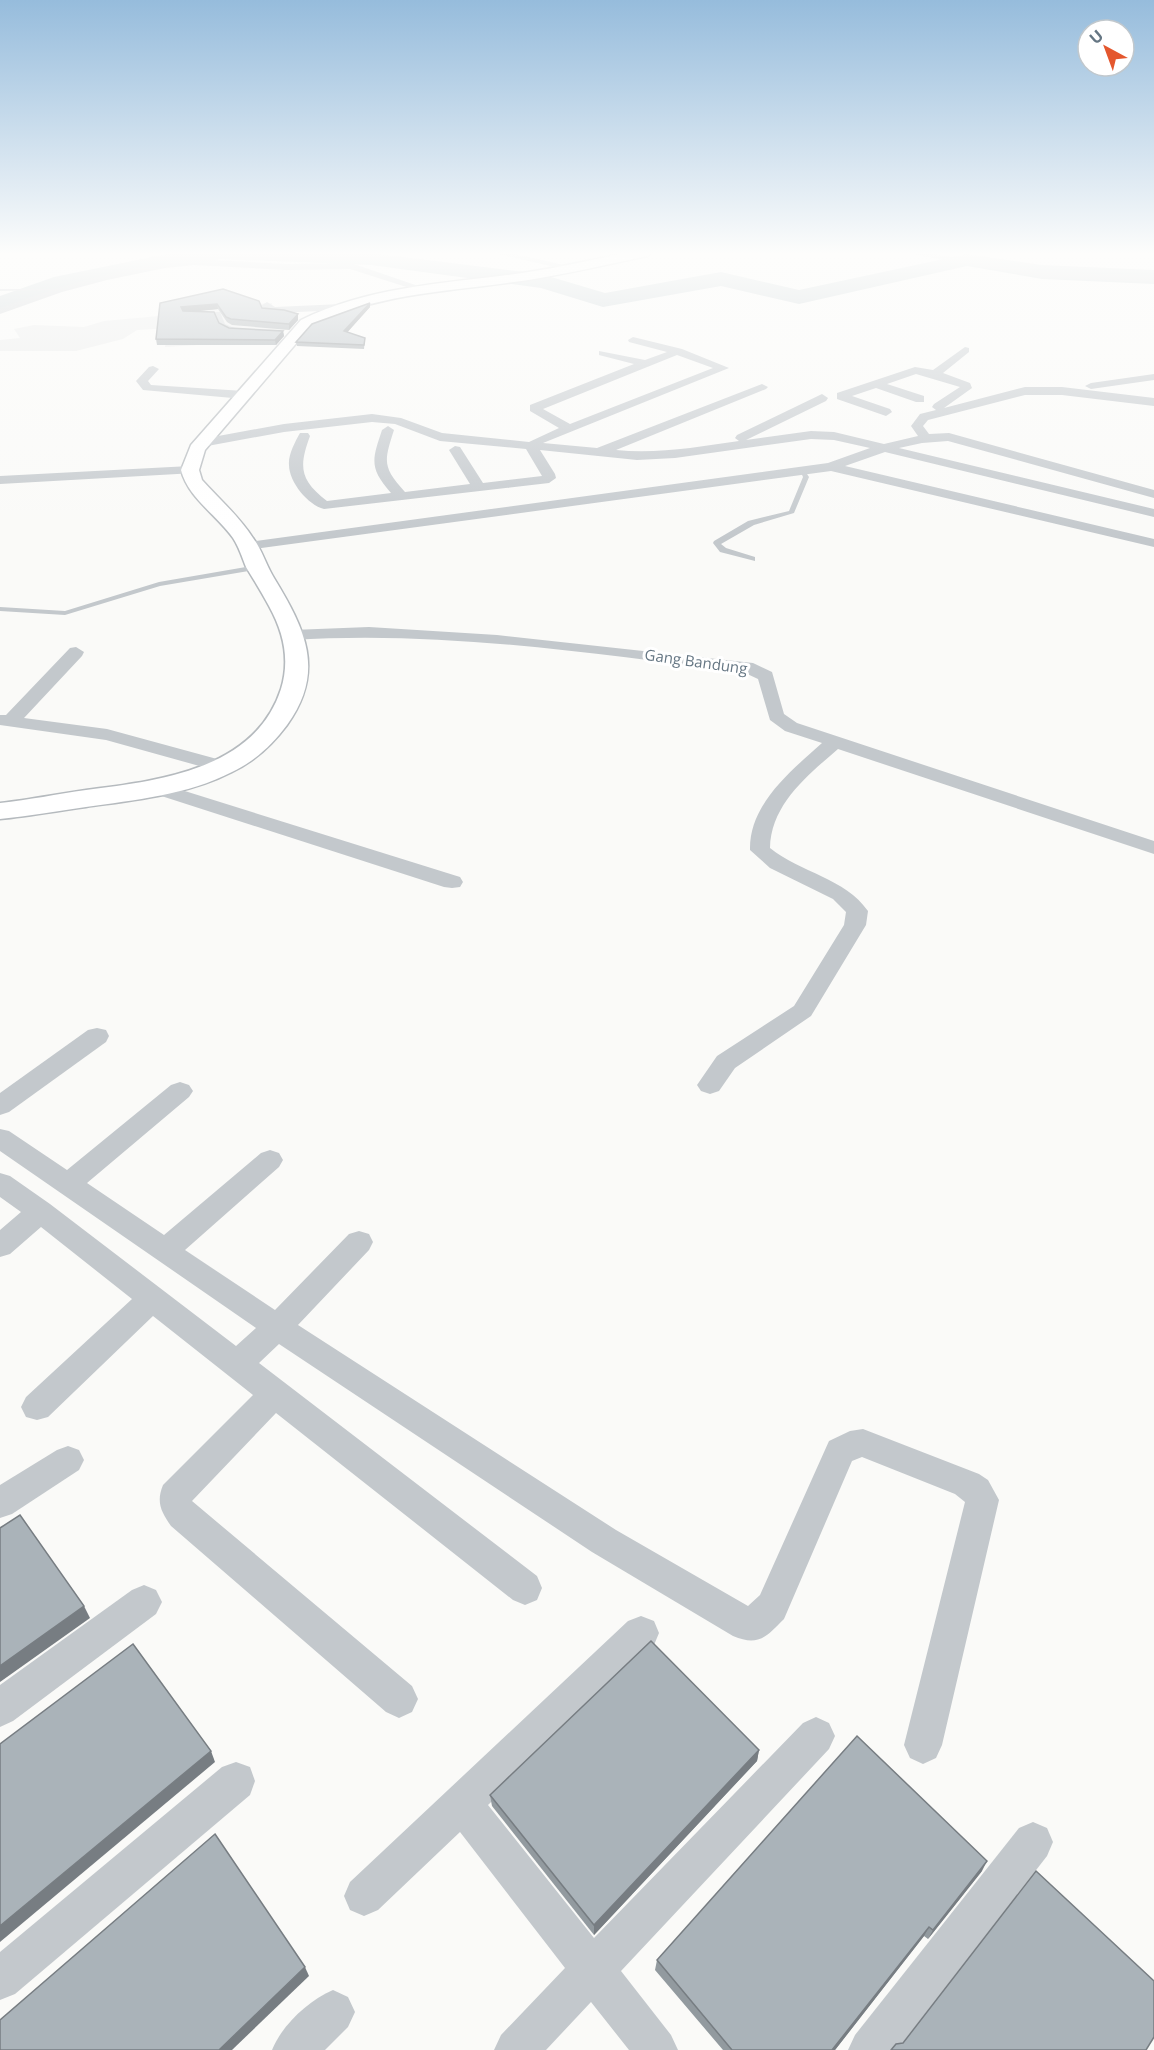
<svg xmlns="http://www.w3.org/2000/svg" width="1154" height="2050" font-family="'Open Sans',sans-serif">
<rect width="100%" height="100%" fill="#fafaf8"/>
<!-- built -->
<path fill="#e8e9e9" d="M272 303V315L244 316 240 326 289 328 274 334 215 344 165 347 167 336 191 327 137 330 123 339 76 351H0V340L20 338 14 329 34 325 84 327 104 321 170 315 171 309Z"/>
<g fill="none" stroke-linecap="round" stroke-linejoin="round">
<!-- river -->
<path fill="#bbc7cb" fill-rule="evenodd" d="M176 252 371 253 541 274 605 293 721 272 799 290 967 254 1042 265 1154 270V284L1042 279 967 266 799 304 721 286 603 307 541 288 371 265 220 259 156 267 69 287 0 311V296L54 277Z"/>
<!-- primary casing -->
<g stroke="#b5babe" stroke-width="3">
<path id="primary" d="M629 252H653L647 256C601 266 554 277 507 283 439 292 373 295 311 326L205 450 199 470 202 480C219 499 239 516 253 538 262 550 266 565 274 578 305 629 326 671 287 725 272 745 255 761 232 772 188 795 134 800 86 807 57 811 29 816 0 819V803C29 800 57 794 86 790 157 781 255 770 281 689 290 660 284 633 269 606 262 593 254 580 246 567 242 557 239 547 233 538 217 515 188 498 181 470L191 445 301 320C366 288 436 284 507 275 548 270 588 261 629 252Z"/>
</g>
<!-- service -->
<g fill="#c3c8cc" fill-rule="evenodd">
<path d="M0 289H59L61 290 0 291Z"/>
<path d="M197 312H220L225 324 239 330 236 332 221 326 216 315H199Z"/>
<path d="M799 468H803L809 477 794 513 754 525 721 544 726 548 755 557V561L720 552 713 543 714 541 748 521 789 511 803 477Z"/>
<path d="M257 565H260V569L160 586 65 615 0 611V607L65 611 159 582Z"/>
</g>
<!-- minor -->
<g fill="#c3c8cc" fill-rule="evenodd">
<path d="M489 252H507L577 268 572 271Z"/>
<path d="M900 252H921L1043 272 1154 276V282L1043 278Z"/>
<path d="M194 259 286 264 351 263 430 290 422 292 350 269 286 270 194 265 165 268 107 280 62 292 0 314V308C63 285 127 266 194 259Z"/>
<path d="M267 302 275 307 342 304 347 307 342 310 275 313 263 311 262 305Z"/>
<path d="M633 337 682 349 729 368 543 443 597 448 762 384 768 387 766 389 616 450C657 454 698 447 739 441L735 438 737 435 822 394 828 398 826 401 746 440 811 431 834 432 884 444 918 436 911 426 920 414 936 410 932 407 934 404 960 387 916 374 887 384 924 396V402H916L876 388 852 396 890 409 892 412 886 416 837 399V393L915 367 933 370 965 347 969 348V352L943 373 970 383 972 388 944 408 1025 387H1062L1154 398V406L1062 395H1025L928 420 923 426 929 434 949 433 1154 490V498L948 441 922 443 899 448 1154 509V517L885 452 845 466 1154 539V547L831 471 247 550 240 546 242 543 828 463 870 448 834 440 811 439 675 458 637 460 540 450 555 474 556 478 549 483 324 509C308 505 289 482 289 465 288 455 295 442 300 433H308L310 436C299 466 299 480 327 501L391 493C369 468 372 460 382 430L388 426 394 430C384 461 382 467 405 492L470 484 449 450 455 446 460 447 483 483 542 476 526 449 440 441 395 424 372 422 284 432 202 447 196 443 202 439 284 424 372 414 401 418 442 433 529 442 559 428 530 411V405L634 364 599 355V351L645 360 667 352 629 342 628 340ZM677 355 713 368 570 424 543 409Z"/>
<path d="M153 366 159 369 148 381 151 385 244 391 250 395 244 399 143 390 136 381 149 367Z"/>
<path d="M1154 374V380L1091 389 1085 386 1091 383Z"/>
<path d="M190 466 197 470 195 473 0 484V476Z"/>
<path d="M369 627 497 635 753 663 772 672 784 714 797 723 1154 841V854L838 749C808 775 771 804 770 848 801 873 845 878 868 911L866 925 811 1016 735 1068 719 1091 710 1094 701 1091 697 1085 717 1056 794 1006 844 925 846 912 833 899 770 868 750 850C749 804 791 771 822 743L785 731 770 720 758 679 743 672C594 654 442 630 292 640L284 635 292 630Z"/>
<path d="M76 647 84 652 82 656 24 718 107 729 228 762 230 766 228 770 221 772 106 740 0 725V715H6L70 648Z"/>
<path d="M156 782 460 877 463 882 460 887 452 888 444 887 149 792 146 788 149 784Z"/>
<path d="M97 1028 106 1030 109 1036 106 1042 9 1112 0 1115V1093L88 1030Z"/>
<path d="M180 1082 189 1085 193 1091 189 1097 87 1183 164 1235 261 1153 270 1150 279 1153 283 1160 279 1167 185 1250 275 1310 349 1234 359 1231 369 1234 373 1242 369 1250 298 1325 616 1530 748 1606 760 1595 829 1441 850 1431 863 1429 979 1474 988 1480 999 1500 942 1745 936 1758 923 1764 910 1758 904 1745 965 1502 955 1494 862 1457 852 1461 784 1619C767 1636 759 1647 733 1636L592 1552 279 1344 259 1363 537 1576 542 1588 537 1600 525 1605 513 1600 276 1413 192 1501 412 1686 418 1699 412 1712 399 1718 386 1712 171 1526C161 1512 156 1502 163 1485L253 1395 153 1316 48 1417 37 1420 26 1417 21 1407 26 1397 132 1299 41 1227 10 1254 0 1257V1230L21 1212 0 1197V1173L10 1176 50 1204 236 1346 256 1328 0 1151V1129L9 1131 67 1170 171 1085Z"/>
<path d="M68 1446 79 1450 84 1460 79 1470 12 1514 0 1518V1485L57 1450Z"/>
<path d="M144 1585 156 1590 162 1602 156 1614 13 1721 0 1727V1685L132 1590Z"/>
<path d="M641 1616 654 1621 659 1633 654 1645 488 1805 594 1938 803 1723 816 1717 829 1723 835 1736 829 1749 621 1971 671 2035 678 2050H629L591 2002 546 2050H494L501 2035 565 1968 460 1832 378 1910 364 1916 350 1910 344 1896 350 1882 628 1621Z"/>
<path d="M236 1762 250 1767 255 1781 250 1795 15 1994 0 2000V1952L222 1767Z"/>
<path d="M1033 1822 1047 1828 1053 1842 1047 1856 897 2050H848L855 2035 1019 1828Z"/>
<path d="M333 1990 348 1997 355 2012 348 2027 325 2050H272C282 2025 308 2001 333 1990Z"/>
</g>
<!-- primary -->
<use href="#primary" fill="#fff" fill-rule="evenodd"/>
</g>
<!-- wall -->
<g fill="#929a9f">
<path d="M223 289 262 308 298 314V320L289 330 232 325 227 322 218 309 194 311 229 328 283 331 284 336 276 345H157L156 339Z"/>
<path d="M370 303V307L347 332 365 338 364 349 297 346 296 342Z"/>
<path d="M759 1750 757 1761 594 1935 492 1806 490 1795Z"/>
<path d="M982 1871 928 1939 924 1936 835 2050H723L655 1970 657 1960Z"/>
</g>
<!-- shaded-wall -->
<g fill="#777d82">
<path d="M370 303V307L345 335 344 331Z"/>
<path d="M217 304 218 309 182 313 181 307Z"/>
<path d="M298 314V320L289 330V324Z"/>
<path d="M283 331 284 336 276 345 275 340Z"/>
<path d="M84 1606 90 1618 0 1682V1666Z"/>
<path d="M759 1750 757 1761 594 1935V1925Z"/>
<path d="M211 1751 215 1762 0 1942V1926Z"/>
<path d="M987 1861 982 1871 928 1939 933 1930Z"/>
<path d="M929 1927 924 1936 835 2050H832Z"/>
<path d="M305 1967 309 1976 232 2050H219Z"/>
</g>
<!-- building -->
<g fill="#aab3b9" stroke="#777d82" stroke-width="1.5">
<path d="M223 289 259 301 262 308 284 310 298 314 289 324 231 319 226 317 217 304 181 307 183 311 214 312 219 323 229 328 283 331 275 340 156 339 160 303Z"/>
<path d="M370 303 344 331 365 338 364 345 296 342 312 324Z"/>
<path d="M20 1515 84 1606 0 1666V1528Z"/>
<path d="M651 1641 759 1750 594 1925 490 1795Z"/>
<path d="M133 1644 211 1751 0 1926V1744Z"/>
<path d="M857 1736 987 1861 933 1930 929 1927 832 2050H732L657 1960Z"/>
<path d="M215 1834 305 1967 219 2050H0V2020Z"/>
<path d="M1036 1871 1154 1981V2037L1146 2050H891L896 2044 903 2043Z"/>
</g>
<!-- sky -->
<linearGradient id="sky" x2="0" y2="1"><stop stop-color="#96bcdc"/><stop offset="0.47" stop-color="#fdfdfc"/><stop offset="1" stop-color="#fdfdfc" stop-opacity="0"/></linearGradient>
<rect width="1154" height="539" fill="url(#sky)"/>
<g text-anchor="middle" stroke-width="6" stroke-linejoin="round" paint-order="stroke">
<!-- far-street labels -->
<g font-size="15" fill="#657683" stroke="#fff">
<text transform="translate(696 662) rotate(8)" y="5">Gang Bandung</text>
</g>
</g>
<!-- north arrow -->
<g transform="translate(1106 48) rotate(319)"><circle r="28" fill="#ffffff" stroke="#c1c8cd" stroke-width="1.5"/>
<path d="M0-4.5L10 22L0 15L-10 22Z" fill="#e4572e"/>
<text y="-9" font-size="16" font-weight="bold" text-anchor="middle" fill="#657683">U</text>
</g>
</svg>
